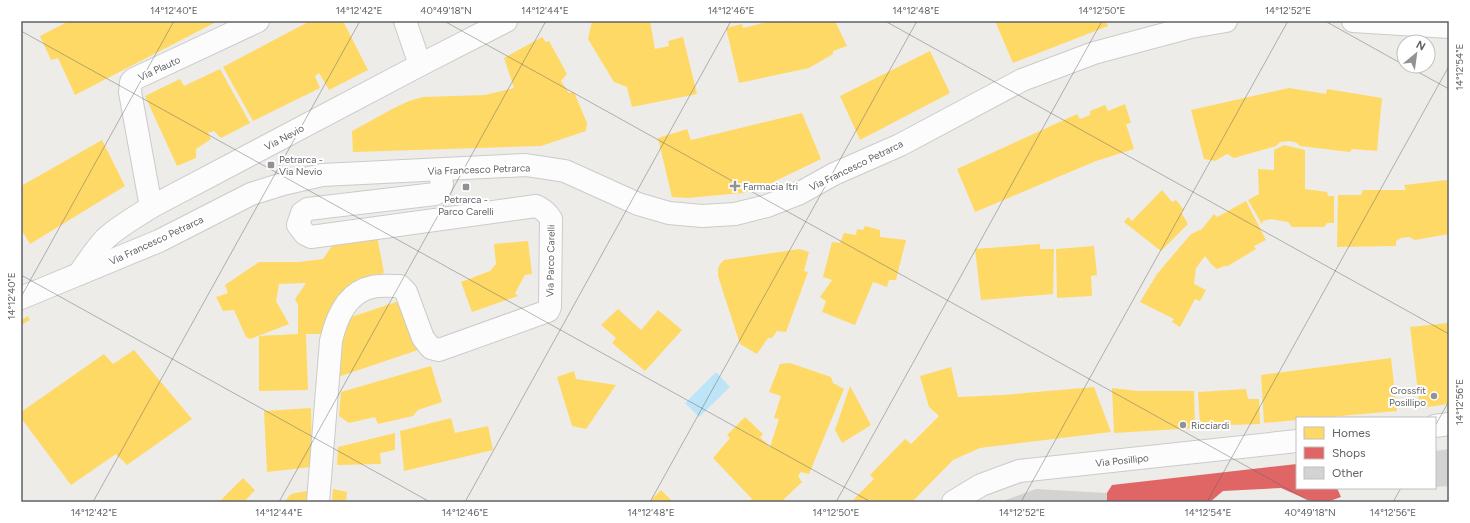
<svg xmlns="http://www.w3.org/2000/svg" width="1470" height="523" font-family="Figtree,sans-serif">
<rect width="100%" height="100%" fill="#eeece8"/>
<!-- water -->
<path fill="#bee4f7" d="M716 372 730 387 699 417 685 403Z"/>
<!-- homes -->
<g fill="#ffd966">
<path d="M69 21H216V22L75 95 58 58 51 60 40 36Z"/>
<path d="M310 21H343L368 70 329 90 319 73 315 76 320 88 253 121 223 67Z"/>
<path d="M592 21H650L655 49 669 46 668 41 683 37 697 94 632 107 627 87 614 82 588 39Z"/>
<path d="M771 21H784L786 23 789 21H835L847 46 833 51V54L809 68 739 83 726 28 742 24 743 28Z"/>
<path d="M995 21H1106L1108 26 1013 63Z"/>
<path d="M542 37 546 42 549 41 567 74 561 81 569 93 574 92 587 123 586 131 541 146 353 152 352 131 394 108 409 101 423 97 485 95 514 88 504 58Z"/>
<path d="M930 51 950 93 860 140 840 96Z"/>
<path d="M220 69 250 123 221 138 214 131 208 133 211 139 196 149V158L177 166 145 96 180 79 184 86Z"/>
<path d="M1289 88 1326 94 1327 89 1382 98 1377 151 1352 149 1350 152 1300 146 1297 143 1290 141 1280 142 1276 146 1234 158 1227 154 1215 161 1204 159 1191 110Z"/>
<path d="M1125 104 1131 123 1126 124 1134 149 1096 161 975 212 957 169 1077 114 1080 119 1090 115V111L1105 105 1108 111Z"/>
<path d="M802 113 821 159 763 187 742 193 687 198 672 197 658 138 687 129 691 140Z"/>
<path d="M102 140 125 186 30 244 21 229V186Z"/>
<path d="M1284 145 1305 150V189L1327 192 1328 196H1334V223H1327L1324 227H1292L1288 222 1271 219 1263 221 1262 224 1248 200 1259 194 1258 169 1274 170V150Z"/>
<path d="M1447 180 1449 192V234L1415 240 1409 237 1401 238 1396 241V246L1337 247 1338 195H1361L1363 190H1406L1404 185Z"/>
<path d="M1162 190 1172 202 1176 200 1184 210 1181 212 1188 224 1161 251 1124 222 1128 217 1132 221Z"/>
<path d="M1246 201 1266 240 1254 246 1256 249 1228 266H1224L1217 269 1212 265 1205 256 1196 268 1194 284 1206 290 1200 301 1195 299 1180 327 1172 322 1174 319 1140 302 1157 274 1191 234 1202 229 1214 214 1217 217Z"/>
<path d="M865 226 880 230V237L906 240 896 280H889L887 287 873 282 855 325 822 312 826 301 820 297 832 280 823 277 832 242 840 243 844 233 856 235 857 229 863 230Z"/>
<path d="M377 236 384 273 360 280 323 334H306L308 390 259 391V336L298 334V305L295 299 306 283 279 284 276 301 289 324 250 339 246 337 234 310 223 311 216 297 228 293 225 285 259 262H299L323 259 334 243Z"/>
<path d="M528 241 532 274 525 275 515 293 518 296 472 312 461 282 490 271 496 264 494 244Z"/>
<path d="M1040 244V249H1054L1053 294 981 300 975 249Z"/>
<path d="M1094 246 1097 275 1091 276 1092 296 1057 298 1056 249Z"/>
<path d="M800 249 809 252 804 271 808 272 786 332 777 331 772 338H768L757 354 740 344 718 276V269L720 264 724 260Z"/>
<path d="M399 301 418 350 338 377 345 319Z"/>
<path d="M618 309 641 330 658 310 682 330 645 371 612 343 616 338 601 325Z"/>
<path d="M28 316 30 320 21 325V320Z"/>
<path d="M1449 323V404L1420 408 1410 327Z"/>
<path d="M134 350 192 419 127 465 116 454 71 485 21 418V412L104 354 113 364Z"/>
<path d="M1391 358 1397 411 1318 418H1297V420L1264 423 1261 375Z"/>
<path d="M790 363 831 377 833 383 844 389 809 474 801 472 798 476 802 482 781 502H749L752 499 713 458 730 438 727 435 745 417 763 434 760 437 770 447 779 419 774 418 781 396 769 392 780 364Z"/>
<path d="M431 366 442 402 418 410 413 416 378 424 375 417 349 423 339 416 341 392Z"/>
<path d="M951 367 958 397 1003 395 1094 387 1111 432 980 448 953 460 912 502H851L874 479 870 475 905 439 911 444 939 416 929 407 920 376Z"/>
<path d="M574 371 576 379 616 385 586 429 572 426 557 377Z"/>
<path d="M850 386 871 425 842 443 835 430Z"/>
<path d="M1112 388 1138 391H1194L1195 428 1114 433Z"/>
<path d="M1246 389 1248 399H1259L1260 424 1200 426 1198 392Z"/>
<path d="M311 408 312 467 267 472 264 411Z"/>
<path d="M451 418 455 433 488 426 493 450 404 471 400 431Z"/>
<path d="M395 433V450L380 453 381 464 337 465 338 447Z"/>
<path d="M243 478 255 490 244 502H219Z"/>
<path d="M333 489 347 492 346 502H332Z"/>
<path d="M312 490V502H284L291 494Z"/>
<path d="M661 490 673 502H649Z"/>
</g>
<!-- shops -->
<path fill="#e06666" d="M1297 464V488H1337L1341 497 1327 502H1313L1281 488 1223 491 1210 502H1107V493L1112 485Z"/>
<!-- building -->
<g fill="#d5d3d2">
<path d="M1449 449V486L1435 487V451Z"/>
<path d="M1036 489 1107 493V502H1000Z"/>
</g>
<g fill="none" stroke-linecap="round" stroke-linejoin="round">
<!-- minor casing -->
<g stroke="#cacbca" stroke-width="24">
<g id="minor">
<path d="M405 21 420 65"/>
<path d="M1353 21 1449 27"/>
<path d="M151 207 130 92 131 82 134 79 258 21"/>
<path d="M79 274C87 262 95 250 105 239 119 226 136 217 151 207L420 65 506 21"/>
<path d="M21 298 159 241 251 194 283 184 322 175 526 165 565 171 638 204 669 213 702 216 735 214 767 206 800 193 834 174 900 145 1022 80 1094 53 1191 27 1226 21"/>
<path d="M1435 426 1449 424"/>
<path d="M318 502 331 341C336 319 347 292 372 287 380 285 391 286 400 286L406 292 423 338 431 348 439 350 548 311 550 307 551 219C547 212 543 209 536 206L311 237 305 234 298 225 302 213 308 209 435 194 440 191 442 184 439 170"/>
<path d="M953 502 981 485 1019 471 1297 441"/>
</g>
</g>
<!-- minor -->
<use href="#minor" stroke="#fcfcfc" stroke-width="22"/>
</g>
<!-- ticks -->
<path fill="none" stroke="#5e6266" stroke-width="1" stroke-opacity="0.45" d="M444 21 1311 502M885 21 1449 334M1325 21 1404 65M21 31 871 502M1407 66 1449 89M21 275 430 502M21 297 174 21M1435 426 1449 401M93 502 360 21M279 502 546 21M465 502 731 21M650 502 917 21M836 502 1102 21M1021 502 1288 21M1207 502 1449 66M1393 502 1401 488"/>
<!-- markers -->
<g fill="#909294" stroke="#fff" stroke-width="1.5">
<rect x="267" y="161" width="8" height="8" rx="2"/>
<path d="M733 180h4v4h4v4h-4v4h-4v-4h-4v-4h4z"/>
<rect x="462" y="183" width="8" height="8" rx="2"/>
<circle cx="1434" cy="396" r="4"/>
<circle cx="1183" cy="425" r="4"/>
</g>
<g text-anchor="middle" stroke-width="4" stroke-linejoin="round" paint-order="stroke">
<!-- street labels -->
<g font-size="10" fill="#5e6266" stroke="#fff">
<text transform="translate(159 68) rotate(-25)" y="4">Via Plauto</text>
<text transform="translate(284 137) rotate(-28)" y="4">Via Nevio</text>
<text transform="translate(856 165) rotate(-26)" y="4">Via Francesco Petrarca</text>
<text transform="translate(479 169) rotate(-2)" y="4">Via Francesco Petrarca</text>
<text transform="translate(156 240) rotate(-25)" y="4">Via Francesco Petrarca</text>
<text transform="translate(550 261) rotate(-89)" y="4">Via Parco Carelli</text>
<text transform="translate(1122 460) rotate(-6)" y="4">Via Posillipo</text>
</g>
<!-- poi labels -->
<g font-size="10" fill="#5e6266" stroke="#fff" text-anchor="start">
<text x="279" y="163">Petrarca -<tspan x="279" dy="12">Via Nevio</tspan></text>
<text x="743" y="190">Farmacia Itri</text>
<text x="466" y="203" text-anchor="middle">Petrarca -<tspan x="466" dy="12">Parco Carelli</tspan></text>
<text x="1426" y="394" text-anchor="end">Crossfit<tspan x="1426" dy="12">Posillipo</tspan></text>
<text x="1191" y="429">Ricciardi</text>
</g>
</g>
<!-- border -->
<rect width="1470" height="523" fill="none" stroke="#ffffff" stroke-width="44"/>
<!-- legend -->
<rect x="1296" y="417" width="140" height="72" fill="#ffffff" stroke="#bfc0c2"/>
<rect x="1304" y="427" width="20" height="12" fill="#ffd966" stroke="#bfc0c2"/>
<text x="1332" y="437" font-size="12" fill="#5e6266">Homes</text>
<rect x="1304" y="447" width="20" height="12" fill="#e06666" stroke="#bfc0c2"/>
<text x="1332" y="457" font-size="12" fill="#5e6266">Shops</text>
<rect x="1304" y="467" width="20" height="12" fill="#d5d3d2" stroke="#bfc0c2"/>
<text x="1332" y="477" font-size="12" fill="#5e6266">Other</text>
<!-- north arrow -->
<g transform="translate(1416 54) rotate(29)"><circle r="19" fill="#ffffff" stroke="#bfc0c2"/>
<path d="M0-3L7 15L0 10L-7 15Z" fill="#909294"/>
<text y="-6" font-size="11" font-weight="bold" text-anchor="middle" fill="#5e6266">N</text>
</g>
<rect x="22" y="22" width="1426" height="479" fill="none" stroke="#5e6266" stroke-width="1.5"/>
<g font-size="10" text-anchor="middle" fill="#5e6266">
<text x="174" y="14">14°12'40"E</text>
<text x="359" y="14">14°12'42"E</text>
<text x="446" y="14">40°49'18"N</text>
<text x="545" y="14">14°12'44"E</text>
<text x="731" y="14">14°12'46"E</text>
<text x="916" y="14">14°12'48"E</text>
<text x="1102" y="14">14°12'50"E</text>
<text x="1288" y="14">14°12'52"E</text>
<text transform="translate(1459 67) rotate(-90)" y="4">14°12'54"E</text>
<text transform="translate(11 296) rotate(-90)" y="4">14°12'40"E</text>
<text transform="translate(1459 402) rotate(-90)" y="4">14°12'56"E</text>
<text x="94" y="516">14°12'42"E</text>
<text x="279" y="516">14°12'44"E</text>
<text x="465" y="516">14°12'46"E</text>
<text x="651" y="516">14°12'48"E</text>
<text x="836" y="516">14°12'50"E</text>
<text x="1022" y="516">14°12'52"E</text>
<text x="1208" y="516">14°12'54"E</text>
<text x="1310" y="516">40°49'18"N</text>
<text x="1393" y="516">14°12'56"E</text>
</g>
</svg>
